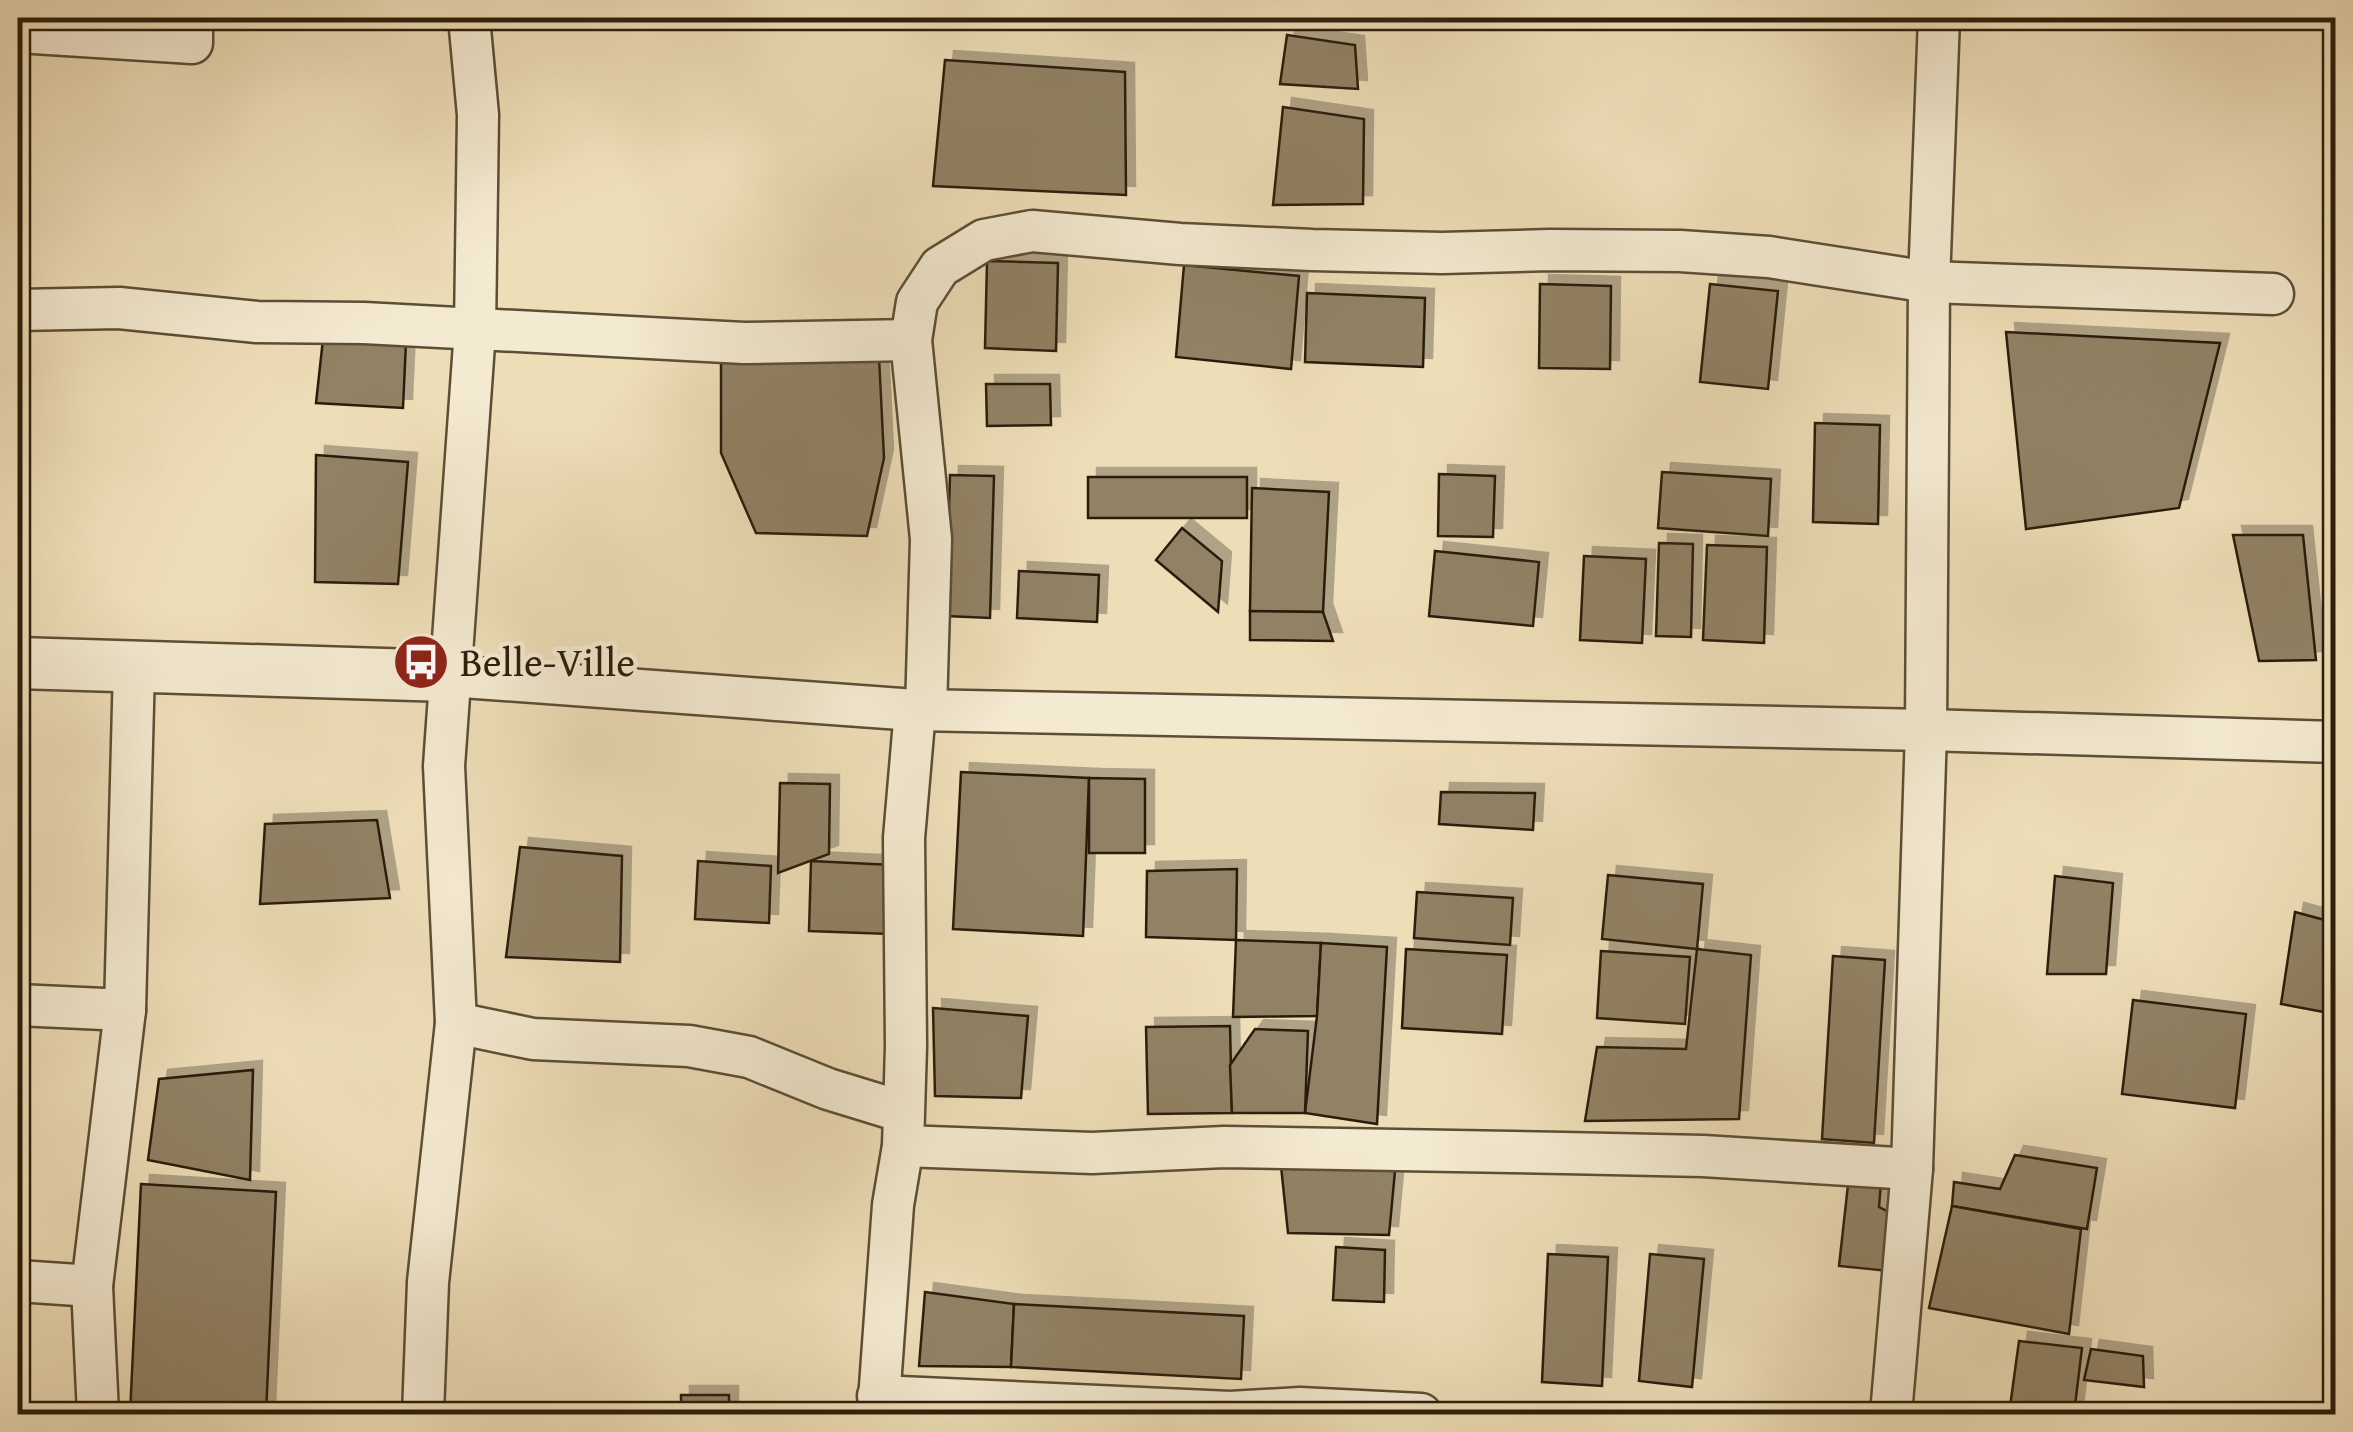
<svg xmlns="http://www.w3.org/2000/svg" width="2353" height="1432" font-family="'Gentium Book Plus',serif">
<defs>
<filter id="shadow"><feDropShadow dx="9" dy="-9" stdDeviation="0" flood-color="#0004"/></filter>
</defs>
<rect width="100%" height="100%" fill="#eedeb8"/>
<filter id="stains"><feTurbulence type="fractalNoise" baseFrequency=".002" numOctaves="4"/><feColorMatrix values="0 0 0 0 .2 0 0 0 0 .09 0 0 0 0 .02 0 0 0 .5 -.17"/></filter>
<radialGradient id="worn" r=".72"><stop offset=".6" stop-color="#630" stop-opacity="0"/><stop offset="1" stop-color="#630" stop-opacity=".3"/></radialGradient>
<!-- building -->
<g fill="#918265" stroke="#2c1e0b" stroke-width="2.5" filter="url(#shadow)">
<path d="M1287 35 1355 45 1358 89 1280 84Z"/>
<path d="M945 60 1125 72 1126 195 933 186Z"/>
<path d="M1283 107 1364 119 1363 204 1273 205Z"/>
<path d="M987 261 1058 263 1056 351 985 348Z"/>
<path d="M1184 265 1299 276 1291 369 1176 357Z"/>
<path d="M1540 284 1611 286 1610 369 1539 368Z"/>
<path d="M1710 284 1778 291 1768 389 1700 382Z"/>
<path d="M1307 293 1425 298 1423 367 1305 362Z"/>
<path d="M2006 332 2220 343 2179 508 2026 529Z"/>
<path d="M323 339 406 342 403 408 316 403Z"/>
<path d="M879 357 884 458 867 536 756 533 721 453V363Z"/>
<path d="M986 384H1050L1051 425 987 426Z"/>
<path d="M1815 423 1880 425 1878 524 1813 522Z"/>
<path d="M316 455 408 462 398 584 315 582Z"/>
<path d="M1662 472 1771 479 1768 536 1658 528Z"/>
<path d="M1439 474 1495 476 1493 537 1438 536Z"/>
<path d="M950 475 994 476 990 618 946 616Z"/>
<rect x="1088" y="477" width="159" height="41"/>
<path d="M1252 488 1329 492 1323 612 1250 611Z"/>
<path d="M1182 528 1222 561 1218 612 1156 560Z"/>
<path d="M2233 535H2303L2316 660 2259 661Z"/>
<path d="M1659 543 1693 544 1691 637 1656 636Z"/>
<path d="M1707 545 1767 547 1764 643 1703 640Z"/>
<path d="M1435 551 1539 562 1533 626 1429 616Z"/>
<path d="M1584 556 1646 559 1642 643 1580 640Z"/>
<path d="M1019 571 1099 575 1097 622 1017 618Z"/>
<path d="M1250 611 1323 612 1333 641 1250 640Z"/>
<path d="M961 772 1089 778 1083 936 953 929Z"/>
<path d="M1089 778 1145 779V853H1089Z"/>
<path d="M780 783 830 784 829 854 778 873Z"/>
<path d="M1441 792 1535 793 1533 830 1439 824Z"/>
<path d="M377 820 390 898 260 904 265 824Z"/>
<path d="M520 847 622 856 620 962 506 957Z"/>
<path d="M698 861 771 866 769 923 695 919Z"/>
<path d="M811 861 892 865 889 934 809 931Z"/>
<path d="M1237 869 1236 940 1146 937 1147 871Z"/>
<path d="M1608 875 1703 884 1697 949 1602 939Z"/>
<path d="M2055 876 2113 883 2106 974H2047Z"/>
<path d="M1417 892 1513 898 1510 945 1414 938Z"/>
<path d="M2295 912 2336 923 2329 1013 2281 1004Z"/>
<path d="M1236 940 1321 943 1317 1016 1233 1017Z"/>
<path d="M1321 943 1387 947 1377 1124 1305 1113 1317 1016Z"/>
<path d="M1406 949 1507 955 1502 1034 1402 1028Z"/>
<path d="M1697 949 1751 955 1739 1119 1585 1121 1597 1047 1686 1049Z"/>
<path d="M1601 951 1690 957 1685 1024 1597 1018Z"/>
<path d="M1833 956 1885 960 1874 1143 1822 1139Z"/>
<path d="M2133 1000 2246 1014 2235 1108 2122 1094Z"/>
<path d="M933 1008 1028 1016 1021 1098 935 1096Z"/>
<path d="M1230 1026 1232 1113 1148 1114 1146 1027Z"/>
<path d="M1255 1029 1308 1031 1305 1113H1232L1230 1065Z"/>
<path d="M253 1070 250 1180 148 1160 159 1079Z"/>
<path d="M2015 1155 2097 1168 2087 1229 1952 1206 1954 1182 2000 1189Z"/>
<path d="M1281 1166 1395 1171 1389 1235 1288 1233Z"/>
<path d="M1850 1167 1882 1171 1879 1207 1895 1215 1889 1271 1839 1266Z"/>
<path d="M141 1184 276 1192 266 1414H130Z"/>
<path d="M1952 1206 2081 1229 2069 1334 1929 1308Z"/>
<path d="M1336 1247 1385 1250 1384 1302 1333 1300Z"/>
<path d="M1548 1254 1608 1257 1602 1386 1542 1382Z"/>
<path d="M1650 1254 1704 1259 1692 1387 1639 1381Z"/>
<path d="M925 1292 1014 1304 1011 1367 919 1366Z"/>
<path d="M1014 1304 1244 1316 1241 1379 1011 1367Z"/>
<path d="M2019 1341 2082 1348 2074 1414H2009Z"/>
<path d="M2091 1349 2143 1356 2144 1387 2084 1380Z"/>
<rect x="681" y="1395" width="48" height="19"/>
</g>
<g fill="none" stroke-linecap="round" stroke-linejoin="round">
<!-- minor casing -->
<g stroke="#5c4e36" stroke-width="45">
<g id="minor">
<path d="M18 32 192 43V18"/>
<path d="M18 310 119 308 257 322 364 323 744 343 911 340"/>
<path d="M449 676 915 710 1926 730 2336 742"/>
<path d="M926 710 931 539 911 340 917 302 940 267 984 240 1032 231 1180 244 1312 250 1442 253 1550 250 1680 251 1769 257 1929 282 2273 294"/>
<path d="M18 1005 125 1010"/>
<path d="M456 1023 533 1039 689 1046 749 1057 828 1089 903 1112"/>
<path d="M903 1146 1092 1153 1224 1147 1564 1153 1703 1156 1912 1169"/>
<path d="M18 1281 92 1286"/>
<path d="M878 1396 1230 1412 1300 1408 1421 1414"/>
<path d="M98 1414 92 1286 125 1010 134 667"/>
<path d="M423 1414 428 1282 456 1023 444 766 475 330 478 115 469 18"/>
<path d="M878 1414 893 1205 903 1146 906 1046 904 838 915 710"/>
<path d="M1891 1414 1912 1169 1926 730 1929 282 1939 18"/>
</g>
</g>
<!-- tertiary casing -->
<g stroke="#5c4e36" stroke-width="55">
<path id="tertiary" d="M18 663 449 676"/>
</g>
<!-- minor -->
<use href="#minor" stroke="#f4ead1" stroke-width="40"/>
<!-- tertiary -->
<use href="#tertiary" stroke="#f4ead1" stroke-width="50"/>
</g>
<!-- icons -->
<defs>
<g id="bus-disc" transform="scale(2.875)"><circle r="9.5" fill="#8f2418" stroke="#f4ead1"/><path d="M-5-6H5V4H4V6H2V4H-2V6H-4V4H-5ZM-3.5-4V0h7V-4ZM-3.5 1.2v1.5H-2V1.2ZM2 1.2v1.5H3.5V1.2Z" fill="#fff"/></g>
</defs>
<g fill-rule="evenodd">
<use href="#bus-disc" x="421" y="662"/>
</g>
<g text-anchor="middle" stroke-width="9" stroke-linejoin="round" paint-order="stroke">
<!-- poi labels -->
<g font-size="40" fill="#2c1e0b" stroke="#f4ead1" text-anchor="start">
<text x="460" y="676">Belle-Ville</text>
</g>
</g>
<!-- margin -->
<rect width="2353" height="1432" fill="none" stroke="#eedeb8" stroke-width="60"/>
<rect x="20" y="20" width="2313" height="1392" fill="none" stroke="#2c1e0b" stroke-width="5"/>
<rect x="30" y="30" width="2293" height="1372" fill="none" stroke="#2c1e0b" stroke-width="2.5"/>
<rect width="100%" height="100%" filter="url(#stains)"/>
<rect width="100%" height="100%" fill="url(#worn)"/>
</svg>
